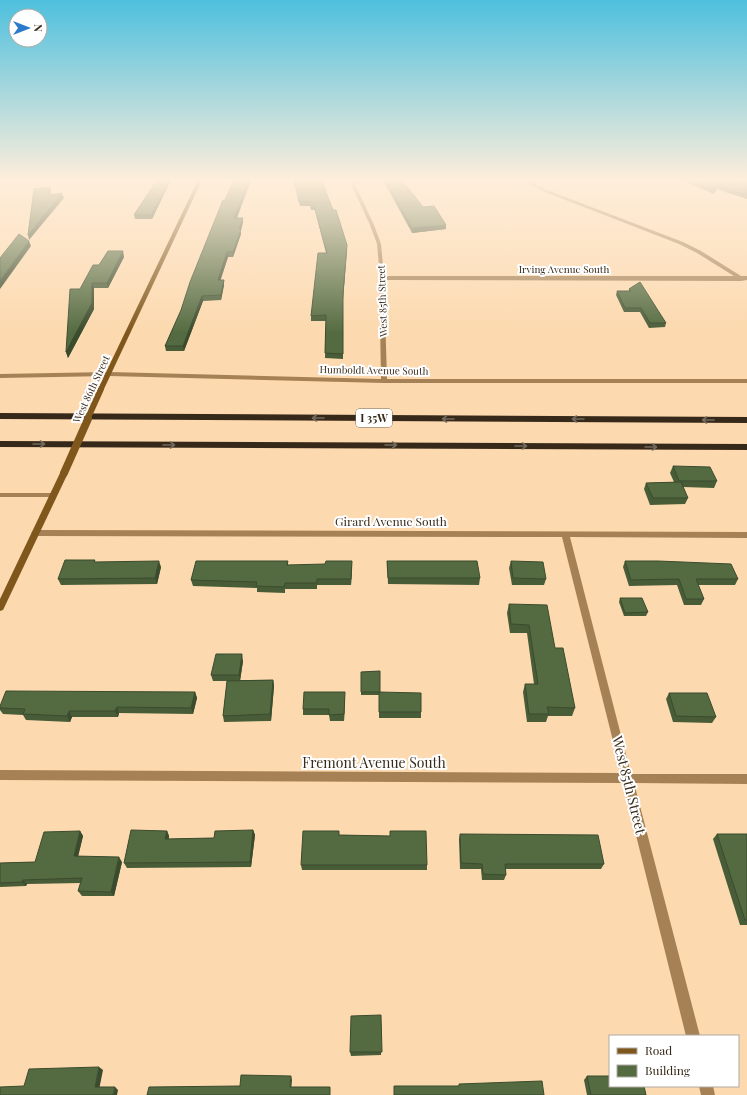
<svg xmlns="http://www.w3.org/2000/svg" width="747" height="1095" font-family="'Playfair Display',serif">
<rect width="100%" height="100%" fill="#fcd9ae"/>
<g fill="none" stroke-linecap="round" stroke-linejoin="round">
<!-- lane -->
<path fill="#a58155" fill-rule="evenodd" d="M0 493H53L57 495 53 497H0Z"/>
<!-- street -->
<g fill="#a58155" fill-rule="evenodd">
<path d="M349 180H353L374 225 381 244 384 276H734L697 253 679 244 545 192 521 180H525L547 190 683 242 701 251 741 276H747V280L741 281 384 280 387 379H747V383H384L109 376 0 378V374L109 372 381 379 379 265 377 244 370 225Z"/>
<path d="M35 530 747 532V538L570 537 631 774H747V784L634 783 700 1036H686L623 783 0 780V770L621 773 562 537 35 536 31 533Z"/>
<path d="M699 1086H713L715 1095H701Z"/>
</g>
<!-- secondary -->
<g fill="#7f561b" fill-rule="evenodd">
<path d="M198 180H202L104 389 103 390H99L98 389Z"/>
<path d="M61 471H64L68 473 4 608 3 610 0 611V599Z"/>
</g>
<!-- highway -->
<g fill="#362919" fill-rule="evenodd">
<path d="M0 413 747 417V423L0 419Z"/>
<path d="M0 441 747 444V450L0 447Z"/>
</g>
<!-- secondary-bridge-far1 -->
<path stroke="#7f561b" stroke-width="6" d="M87 420 101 389"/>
<!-- secondary-bridge -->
<path stroke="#7f561b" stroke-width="8" d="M64 473 88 419"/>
</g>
<!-- wall -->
<g fill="#485c38">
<path d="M157 180H170V182L152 219H135L134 215Z"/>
<path d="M233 180H256H251L237 218 243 222 241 230V234L233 257H228L220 280 224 285 221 300 203 301 184 351H166L165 346 181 310 232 185Z"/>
<path d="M294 180H322L329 200 347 250 343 299V359L325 358 326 321H311V316L326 253 315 210H311L310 206H300Z"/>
<path d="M383 180H402L423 207 446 225V229L412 233Z"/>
<path d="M681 180H738L747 184V199L716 189 715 190 716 191 714 194Z"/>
<path d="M739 180H747V183Z"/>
<path d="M124 257 108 288H94V309L68 358 66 352 99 265Z"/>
<path d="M629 289 666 323 665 327 649 328 640 312H624L616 295 617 291H629Z"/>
<path d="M673 466 717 481 714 488 683 487 688 498 685 504 650 505 644 489 646 483 674 482 670 473Z"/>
<path d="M95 560V562L161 567 157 584 61 585 58 579Z"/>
<path d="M288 561V565L352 567 351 585H317V589H285V593L257 592V588L193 586 191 580Z"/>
<path d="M387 561 480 578 479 585 388 584Z"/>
<path d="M511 561 546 579 544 585H512L509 568Z"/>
<path d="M625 561 738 579 735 585H698L704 599 701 605H684L677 585 629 586 623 567Z"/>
<path d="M620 598 648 612 646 616H624L619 602Z"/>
<path d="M509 604 555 648 575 708 572 716H548L546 722H527L523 692 525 684H534L527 633H510L507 613Z"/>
<path d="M243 661 240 680H273L274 686 271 721 224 722 223 716 227 681H213L211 675Z"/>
<path d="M380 671V692L421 712V718H379V695H361V672Z"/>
<path d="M195 692 197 698 193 714 119 713 118 717H72L70 722 26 720 23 715 3 714 0 710V706Z"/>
<path d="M669 693 716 717 712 723 673 722 666 699Z"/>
<path d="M345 698 344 721H330L329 715H303V709Z"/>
<path d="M253 830 255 835 251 867 127 868 124 863 167 831 169 836V839L214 838Z"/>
<path d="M80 831 83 836 78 856 122 862 114 896H82L78 891 81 883 27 884 26 886 0 887V863L35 862Z"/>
<path d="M339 831V835L390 836 427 865V870H302L301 865Z"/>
<path d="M460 834 604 864 601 869H505L506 875 504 880H482L481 869H460L459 839Z"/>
<path d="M717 834H747V925H740L713 839Z"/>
<path d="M381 1015V1055L351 1056 350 1052Z"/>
<path d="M587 1076 646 1095H587L584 1080Z"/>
</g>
<!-- shaded-wall -->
<g fill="#3b4b2e">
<path d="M169 180H170V182L152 219 151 215Z"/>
<path d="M249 180H251L235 222 234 218Z"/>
<path d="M718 186 716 189 713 190 712 187Z"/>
<path d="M50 187 51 192 50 200 49 195Z"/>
<path d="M62 193 64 198 29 240 28 235Z"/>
<path d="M243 218V222L241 230V234L233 257V252Z"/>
<path d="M446 225V229L412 233V228Z"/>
<path d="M29 241 31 246 0 289V281Z"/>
<path d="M347 245 343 299V359V294Z"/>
<path d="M123 251 124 257 108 288 107 283Z"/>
<path d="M227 252 228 257 219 285 218 280Z"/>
<path d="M224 280V285L221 300V295Z"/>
<path d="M92 283 94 288V309L68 358 66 352Z"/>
<path d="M202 296 203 301 184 351 183 346Z"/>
<path d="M159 561 161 567 157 584 155 578Z"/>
<path d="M352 561V567L351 585V579Z"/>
<path d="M242 654 243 661 240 681 239 675Z"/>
<path d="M273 680 274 686 271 721 270 714Z"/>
<path d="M195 692 197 698 193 714 191 708Z"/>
<path d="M345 692V698L344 721V714Z"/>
<path d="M117 707 119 713 118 717 115 711Z"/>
<path d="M69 711 72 717 70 722 67 716Z"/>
<path d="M253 830 255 835 251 867 250 862Z"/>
<path d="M80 831 83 836 77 861 74 856Z"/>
<path d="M167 831 169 836 167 844 165 839Z"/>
<path d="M119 857 122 862 114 896 111 892Z"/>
<path d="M23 880 27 884 26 886 22 882Z"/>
<path d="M99 1067 103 1070 99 1090 95 1087Z"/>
<path d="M291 1076 292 1080 291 1091 290 1087Z"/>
<path d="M115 1087 118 1090 117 1095H113Z"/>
</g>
<!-- building -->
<g fill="#546b41" stroke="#3b4b2e">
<path d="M157 180H169L151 215H134Z"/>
<path d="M233 180H249L234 218H243L239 229H241L233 252H227L218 280H224L221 295 202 296 183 346H165L181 310 190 282 223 200H225L232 185Z"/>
<path d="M294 180H322L329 200 333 210H336L347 245 343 294V354L325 353 326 315 311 316 318 253H327L314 206H311L310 201 299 202Z"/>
<path d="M386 180H402L423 207 434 206 446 225 412 228Z"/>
<path d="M689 180H738L747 184V195L718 186 712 187 716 191Z"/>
<path d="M50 187 49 195 62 193 28 235 34 189Z"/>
<path d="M19 234 29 241 0 281V258Z"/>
<path d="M108 251H123L107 283H92V303L66 352 70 289H80L93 265H99Z"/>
<path d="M640 282 666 323H650L641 308H625L617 291H631L629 289Z"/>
<path d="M673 466 710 467 717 481H679Z"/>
<path d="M681 482 688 498H653L646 483Z"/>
<path d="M65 560H95L94 562 159 561 155 578 58 579Z"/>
<path d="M196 561H288L287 565 325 564 326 561H352L351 579H317V583H285L284 587 256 586 257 582 191 580Z"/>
<path d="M387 561H477L480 578H388Z"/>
<path d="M511 561 543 562 546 579 513 578Z"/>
<path d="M625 561H658L731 564 738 579H696L704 599H686L679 579 631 580Z"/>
<path d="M620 598H642L648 612 625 613Z"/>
<path d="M509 604 547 605 555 648H563L575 708 547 707 549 714H529L525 684H538L529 625 511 624Z"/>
<path d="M216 654H242L239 675H211Z"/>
<path d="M380 671V692H361V672Z"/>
<path d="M273 680 270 714 223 716 227 681Z"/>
<path d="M6 691 195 692 191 708 117 707 115 711H69L67 716 23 714 25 709 0 708V706Z"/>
<path d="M304 692H345L344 714 329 715V709H303Z"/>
<path d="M379 692 421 693V712H379Z"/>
<path d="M669 693H707L716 717 676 716Z"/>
<path d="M131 830 167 831 165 839 214 838 215 831 253 830 250 862 124 863Z"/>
<path d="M80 831 74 856 119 857 111 892 78 891 82 878 23 880 22 882 0 883V863L35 862 44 832Z"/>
<path d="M303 831H339V835L390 836V831H426L427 865H301Z"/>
<path d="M460 834 598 835 604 864H505L506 875 483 874 482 864 461 863Z"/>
<path d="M717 834H747V920H745Z"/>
<path d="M381 1015 382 1052H350L351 1016Z"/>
<path d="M99 1067 95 1087H115L113 1095H0V1087L24 1086 29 1069Z"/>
<path d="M241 1075 291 1076 290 1087H330V1095H147L149 1087 240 1086Z"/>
<path d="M587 1076H610V1086H644L646 1095H591Z"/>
<path d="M542 1081 544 1095H394V1086H459V1084Z"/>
</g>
<!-- one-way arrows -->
<defs><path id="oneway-shaft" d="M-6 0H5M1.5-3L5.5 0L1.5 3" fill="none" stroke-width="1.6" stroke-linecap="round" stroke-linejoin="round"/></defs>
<g stroke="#72695e">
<use href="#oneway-shaft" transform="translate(318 418) rotate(-180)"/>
<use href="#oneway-shaft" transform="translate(448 419) rotate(-180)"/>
<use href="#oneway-shaft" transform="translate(578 419) rotate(-180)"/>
<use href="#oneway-shaft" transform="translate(708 420) rotate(-180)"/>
<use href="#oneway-shaft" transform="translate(39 444)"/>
<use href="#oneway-shaft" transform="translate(169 445)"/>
<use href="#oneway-shaft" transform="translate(391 445)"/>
<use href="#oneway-shaft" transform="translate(521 446)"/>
<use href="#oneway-shaft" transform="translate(651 447)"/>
</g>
<!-- sky -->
<linearGradient id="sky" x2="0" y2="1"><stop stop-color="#4ec0de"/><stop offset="0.54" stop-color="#feeedb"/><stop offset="1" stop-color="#feeedb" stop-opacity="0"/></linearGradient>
<rect width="747" height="333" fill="url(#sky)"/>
<g text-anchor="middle" stroke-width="4" stroke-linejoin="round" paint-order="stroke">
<!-- far-street labels -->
<g font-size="10" fill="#382a19" stroke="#fff">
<text x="564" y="273">Irving Avenue South</text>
<text transform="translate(382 301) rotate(-92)" y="4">West 85th Street</text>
<text transform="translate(374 370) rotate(1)" y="4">Humboldt Avenue South</text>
<text transform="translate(91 389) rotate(-65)" y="4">West 86th Street</text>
</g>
<!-- shield labels -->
<rect fill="#fff" stroke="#746a5e" stroke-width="1" x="356" y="409" width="36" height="18" rx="3"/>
<g font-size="11" font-weight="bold" fill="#382a19">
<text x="374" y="422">I 35W</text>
</g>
<!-- street labels -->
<g font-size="12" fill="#382a19" stroke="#fff">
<text x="391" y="526">Girard Avenue South</text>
</g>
<!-- near-street labels -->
<g font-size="14" fill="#382a19" stroke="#fff">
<text x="374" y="768">Fremont Avenue South</text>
<text transform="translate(629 785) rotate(76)" y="5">West 85th Street</text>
</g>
</g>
<!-- legend -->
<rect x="609" y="1035" width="130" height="52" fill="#ffffff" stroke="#afaaa3"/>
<rect x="617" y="1048" width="20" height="6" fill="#7f561b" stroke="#afaaa3"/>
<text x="645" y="1055" font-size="12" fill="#382a19">Road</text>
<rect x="617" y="1065" width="20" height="12" fill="#546b41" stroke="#afaaa3"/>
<text x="645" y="1075" font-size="12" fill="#382a19">Building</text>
<!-- north arrow -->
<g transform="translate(28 28) rotate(90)"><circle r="19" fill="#ffffff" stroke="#afaaa3"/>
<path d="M0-3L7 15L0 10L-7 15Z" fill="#2b7bca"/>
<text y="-6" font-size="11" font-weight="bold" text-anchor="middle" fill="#382a19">N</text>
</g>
</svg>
